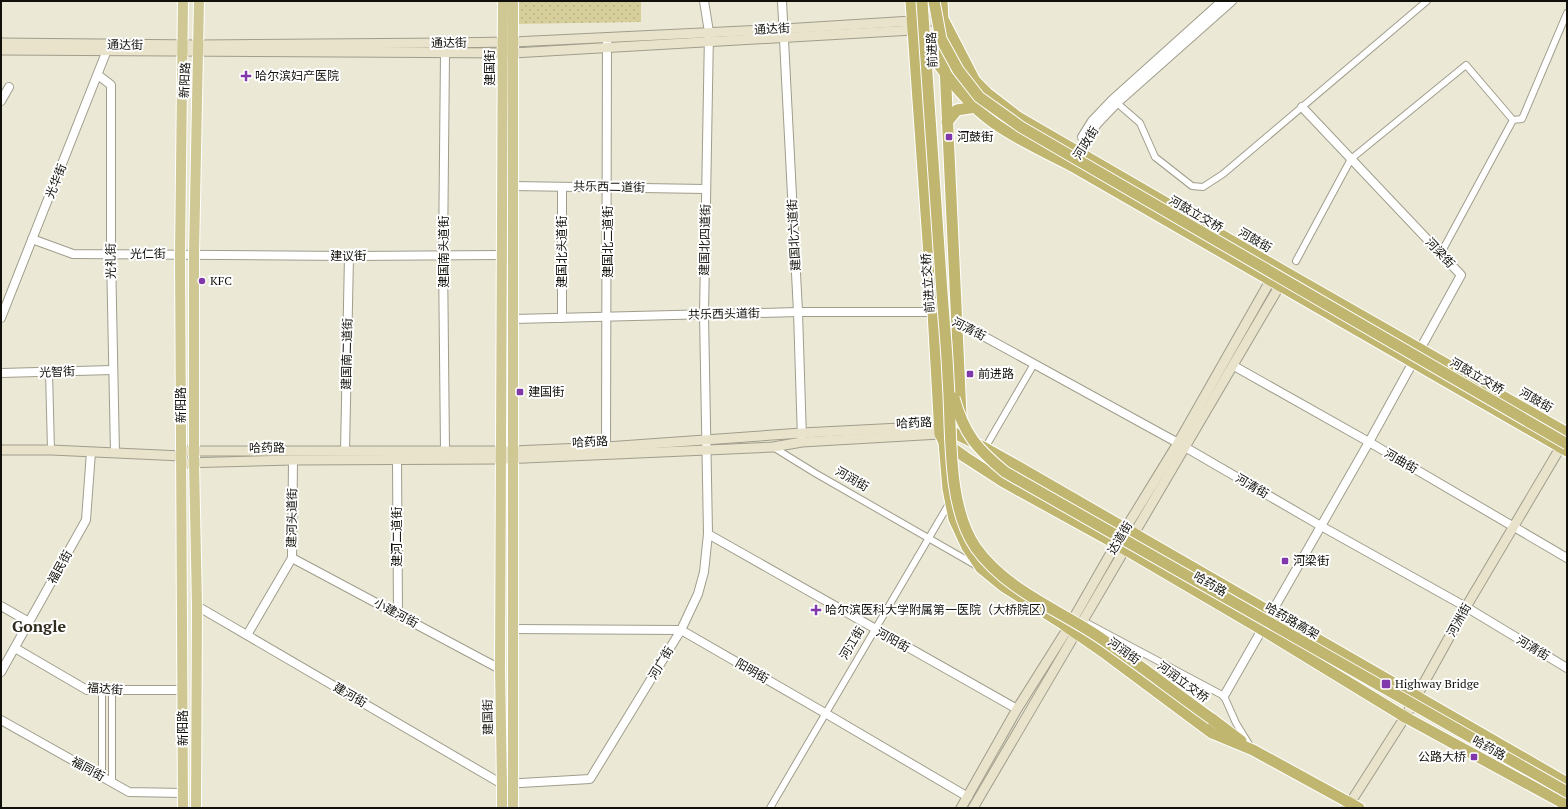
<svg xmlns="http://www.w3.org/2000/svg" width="1568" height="809" font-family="'PT Serif','Noto Sans SC',serif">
<defs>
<pattern id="park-dots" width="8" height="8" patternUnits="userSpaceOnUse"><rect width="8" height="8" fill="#d7cf9b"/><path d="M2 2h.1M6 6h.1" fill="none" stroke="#b8b184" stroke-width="1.8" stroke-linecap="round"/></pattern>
</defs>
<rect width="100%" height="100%" fill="#ebe9d6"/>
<!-- park -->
<path fill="url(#park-dots)" d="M516 1H641V22L516 24Z"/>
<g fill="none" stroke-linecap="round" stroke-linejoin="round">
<!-- minor casing -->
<g stroke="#a09d8c" stroke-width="8">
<g id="minor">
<path d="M1117 103 1140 123 1155 157 1192 186 1203 187 1223 174 1427 1"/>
<path d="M1441 253 1513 120 1522 119 1567 13"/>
<path d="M1296 261 1351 159 1466 65 1513 120"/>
<path d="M49 372 51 450"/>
<path d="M773 447 815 473 977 566"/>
<path d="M985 448 1034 364"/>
<path d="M1083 621 1224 696 1236 723 1252 749"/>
<path d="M102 690V776"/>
<path d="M112 782V690"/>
<path d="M770 808 950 502"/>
</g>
</g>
<!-- tertiary casing -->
<g stroke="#a09d8c" stroke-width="10">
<g id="tertiary">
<path d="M782 1 798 312 802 439"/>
<path d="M445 53 443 256 445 451"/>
<path d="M98 75 111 85V255L115 453"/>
<path d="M1 101 9 87"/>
<path d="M1082 137 1092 121 1112 100 1222 1"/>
<path d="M1077 156 1097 124 1117 103 1232 1"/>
<path d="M512 186 706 189"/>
<path d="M562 187V318"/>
<path d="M32 239 73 254 349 256 502 255"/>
<path d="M1 318 109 45"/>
<path d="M514 319 798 312H933L937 314"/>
<path d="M954 320 1178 443 1321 526 1466 607 1567 668"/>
<path d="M1234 366 1369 442 1567 558"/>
<path d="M1 373 113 370"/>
<path d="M606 447 607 37"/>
<path d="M345 451 349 256"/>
<path d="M397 460 398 614"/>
<path d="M708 534 1017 709"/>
<path d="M292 558 500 669"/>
<path d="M1 606 29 622"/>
<path d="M197 606 502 784 590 779 681 630 698 594 704 572 708 534 704 314 709 32 704 1"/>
<path d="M512 629 681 630 825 713 968 797"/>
<path d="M247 635 292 558 293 460"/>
<path d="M15 648 87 690H183"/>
<path d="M1 672 86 520 91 452"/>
<path d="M1224 696 1369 442 1461 275 1302 107"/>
<path d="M1 720 129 792 183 793"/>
</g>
</g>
<!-- secondary casing -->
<g stroke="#a09d8c" stroke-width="11">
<g id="secondary">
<path d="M1 43 199 45 445 43 513 42 783 29 912 21H944"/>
<path d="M1 50 513 53 913 30"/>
<path d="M1 450H51L182 456"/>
<path d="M182 451H513L606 447 802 433 940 426"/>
<path d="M182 463 293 460 502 459 773 447 802 442 940 434"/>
<path d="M961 808 1017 709 1068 628 1116 544 1178 443 1274 274"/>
<path d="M973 808 1283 280"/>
<path d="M1347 808 1405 717 1466 607 1563 443"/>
</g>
</g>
<!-- primary casing -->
<g stroke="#fff" stroke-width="12">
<g id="primary">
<path d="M183 808 180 254 183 1"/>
<path d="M196 808 197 606 194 462V254L199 1"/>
<path d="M502 808V784L500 669 503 1"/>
<path d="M513 808V1"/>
</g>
</g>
<!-- trunk casing -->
<g stroke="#fff" stroke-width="13">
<g id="trunk">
<path d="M911 1 933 312 940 434 944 442 965 457 1002 481 1116 544 1261 629 1405 717 1561 802 1567 808"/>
<path d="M942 1 961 415"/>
<path d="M944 21 975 81 987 93 1018 117 1287 273 1567 433"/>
<path d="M922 42C944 71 964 102 994 123 1018 140 1045 152 1072 166L1567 451"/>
<path d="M947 122 957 110 976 107"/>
<path d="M942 427 985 448 1010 462 1567 783"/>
<path d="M944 442 948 489 954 519 967 547 981 568 1003 586 1060 622 1106 654 1212 733 1253 750 1359 808"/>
<path d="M1212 719 1241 741"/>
</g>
</g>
<!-- minor -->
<use href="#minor" stroke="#fff" stroke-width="6"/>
<!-- tertiary -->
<use href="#tertiary" stroke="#fff" stroke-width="8"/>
<!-- secondary -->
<use href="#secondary" stroke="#e8e3ca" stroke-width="9"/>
<!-- primary -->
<use href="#primary" stroke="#d0c894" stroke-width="10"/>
<!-- trunk -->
<use href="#trunk" stroke="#c0b670" stroke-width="11"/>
<!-- trunk-bridge casing -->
<g stroke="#fff" stroke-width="13" stroke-linecap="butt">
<g id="trunk-bridge">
<path d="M922 1C929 98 935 196 942 293 944 321 947 350 948 378 952 429 946 505 976 548 1006 590 1057 609 1099 637 1137 663 1174 692 1212 719"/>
<path d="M934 1 941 39 958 70 979 97 1021 127 1567 444"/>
<path d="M954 398C964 434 977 449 1005 472L1567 792"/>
</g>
</g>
<!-- trunk-bridge -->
<use href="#trunk-bridge" stroke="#c0b670" stroke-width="11"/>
</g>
<!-- markers -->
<g fill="#8038ab" stroke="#fff" stroke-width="1.5">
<path d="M244 70h4v4h4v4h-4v4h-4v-4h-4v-4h4z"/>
<rect x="945" y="133" width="8" height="8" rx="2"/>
<circle cx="202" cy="281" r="4"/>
<rect x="966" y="370" width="8" height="8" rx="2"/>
<rect x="516" y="388" width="8" height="8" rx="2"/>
<rect x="1281" y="557" width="8" height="8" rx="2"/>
<path d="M814 604h4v4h4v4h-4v4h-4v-4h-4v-4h4z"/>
<rect x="1381" y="679" width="10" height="10" rx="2"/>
<rect x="1470" y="753" width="8" height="8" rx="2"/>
</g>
<g text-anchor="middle" stroke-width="4" stroke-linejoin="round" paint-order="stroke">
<!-- street labels -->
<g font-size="12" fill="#11100a" stroke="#fff">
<text transform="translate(772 29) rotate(-3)" y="4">通达街</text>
<text transform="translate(449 43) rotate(-1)" y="4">通达街</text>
<text transform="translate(125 45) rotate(1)" y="4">通达街</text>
<text transform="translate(932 50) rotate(-92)" y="4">前进路</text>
<text transform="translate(490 68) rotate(-90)" y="4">建国街</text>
<text transform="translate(185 80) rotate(-88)" y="4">新阳路</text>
<text transform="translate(1086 143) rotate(-58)" y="4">河政街</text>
<text transform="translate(56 181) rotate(-68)" y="4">光华街</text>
<text transform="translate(609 187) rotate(1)" y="4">共乐西二道街</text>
<text transform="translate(1196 214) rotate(30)" y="4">河鼓立交桥</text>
<text transform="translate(794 235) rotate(-93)" y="4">建国北六道街</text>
<text transform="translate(705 240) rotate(-89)" y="4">建国北四道街</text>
<text transform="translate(1255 240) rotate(30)" y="4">河鼓街</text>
<text transform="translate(608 242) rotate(-90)" y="4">建国北二道街</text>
<text transform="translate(444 252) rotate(-90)" y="4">建国南头道街</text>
<text transform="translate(562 252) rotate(-90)" y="4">建国北头道街</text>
<text transform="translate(1440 253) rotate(47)" y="4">河梁街</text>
<text transform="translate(148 254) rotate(-1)" y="4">光仁街</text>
<text x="348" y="260">建议街</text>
<text transform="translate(111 261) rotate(-91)" y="4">光礼街</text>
<text transform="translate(928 283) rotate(-94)" y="4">前进立交桥</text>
<text transform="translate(724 314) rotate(-1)" y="4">共乐西头道街</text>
<text transform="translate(969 329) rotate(27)" y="4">河清街</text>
<text transform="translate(347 354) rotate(-89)" y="4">建国南二道街</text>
<text transform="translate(57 372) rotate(-2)" y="4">光智街</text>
<text transform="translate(1477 376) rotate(30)" y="4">河鼓立交桥</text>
<text transform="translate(1536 400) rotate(30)" y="4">河鼓街</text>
<text transform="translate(181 405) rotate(-90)" y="4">新阳路</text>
<text transform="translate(914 423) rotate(-3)" y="4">哈药路</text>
<text transform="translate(590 442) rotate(-3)" y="4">哈药路</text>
<text transform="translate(267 448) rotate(-1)" y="4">哈药路</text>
<text transform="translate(1401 461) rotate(30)" y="4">河曲街</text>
<text transform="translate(852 479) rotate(30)" y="4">河润街</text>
<text transform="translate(1252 486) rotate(30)" y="4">河清街</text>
<text transform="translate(292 518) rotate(-89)" y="4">建河头道街</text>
<text transform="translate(397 537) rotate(-90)" y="4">建河二道街</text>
<text transform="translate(1120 538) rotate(-59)" y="4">达道街</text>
<text transform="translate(60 567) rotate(-61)" y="4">福民街</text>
<text transform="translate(1210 584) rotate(30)" y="4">哈药路</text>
<text transform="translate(396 613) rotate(28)" y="4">小建河街</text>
<text transform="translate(1459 620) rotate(-61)" y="4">河洲街</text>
<text transform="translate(1292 621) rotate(30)" y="4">哈药路高架</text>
<text transform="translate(893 640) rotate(29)" y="4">河阳街</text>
<text transform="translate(852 643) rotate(-59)" y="4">河江街</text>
<text transform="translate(1533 648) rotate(31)" y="4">河清街</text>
<text transform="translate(1124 651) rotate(36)" y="4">河润街</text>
<text transform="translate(661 663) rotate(-59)" y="4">河广街</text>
<text transform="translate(752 671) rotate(30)" y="4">阳明街</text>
<text transform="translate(1183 682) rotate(36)" y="4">河润立交桥</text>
<text transform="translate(105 689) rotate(4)" y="4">福达街</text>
<text transform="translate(350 695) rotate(30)" y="4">建河街</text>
<text transform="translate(488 717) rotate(-91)" y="4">建国街</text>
<text transform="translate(183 728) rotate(-90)" y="4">新阳路</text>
<text transform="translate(1489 748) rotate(29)" y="4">哈药路</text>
<text transform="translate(88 769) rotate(29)" y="4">福同街</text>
</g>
<!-- poi labels -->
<g font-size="12" fill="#11100a" stroke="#fff" text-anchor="start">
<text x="255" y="80">哈尔滨妇产医院</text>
<text x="957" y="141">河鼓街</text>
<text x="210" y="285">KFC</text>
<text x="978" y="378">前进路</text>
<text x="528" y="396">建国街</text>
<text x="1293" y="565">河梁街</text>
<text x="825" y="614">哈尔滨医科大学附属第一医院（大桥院区）</text>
<text x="1395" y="688">Highway Bridge</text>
<text x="1466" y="761" text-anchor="end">公路大桥</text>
</g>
<!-- district labels -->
<g font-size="16" font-weight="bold" fill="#302d1f" stroke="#fff">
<text x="39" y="632">Gongle</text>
</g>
</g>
<!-- border -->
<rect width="1568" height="809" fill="none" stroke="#11100a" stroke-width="4"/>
</svg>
